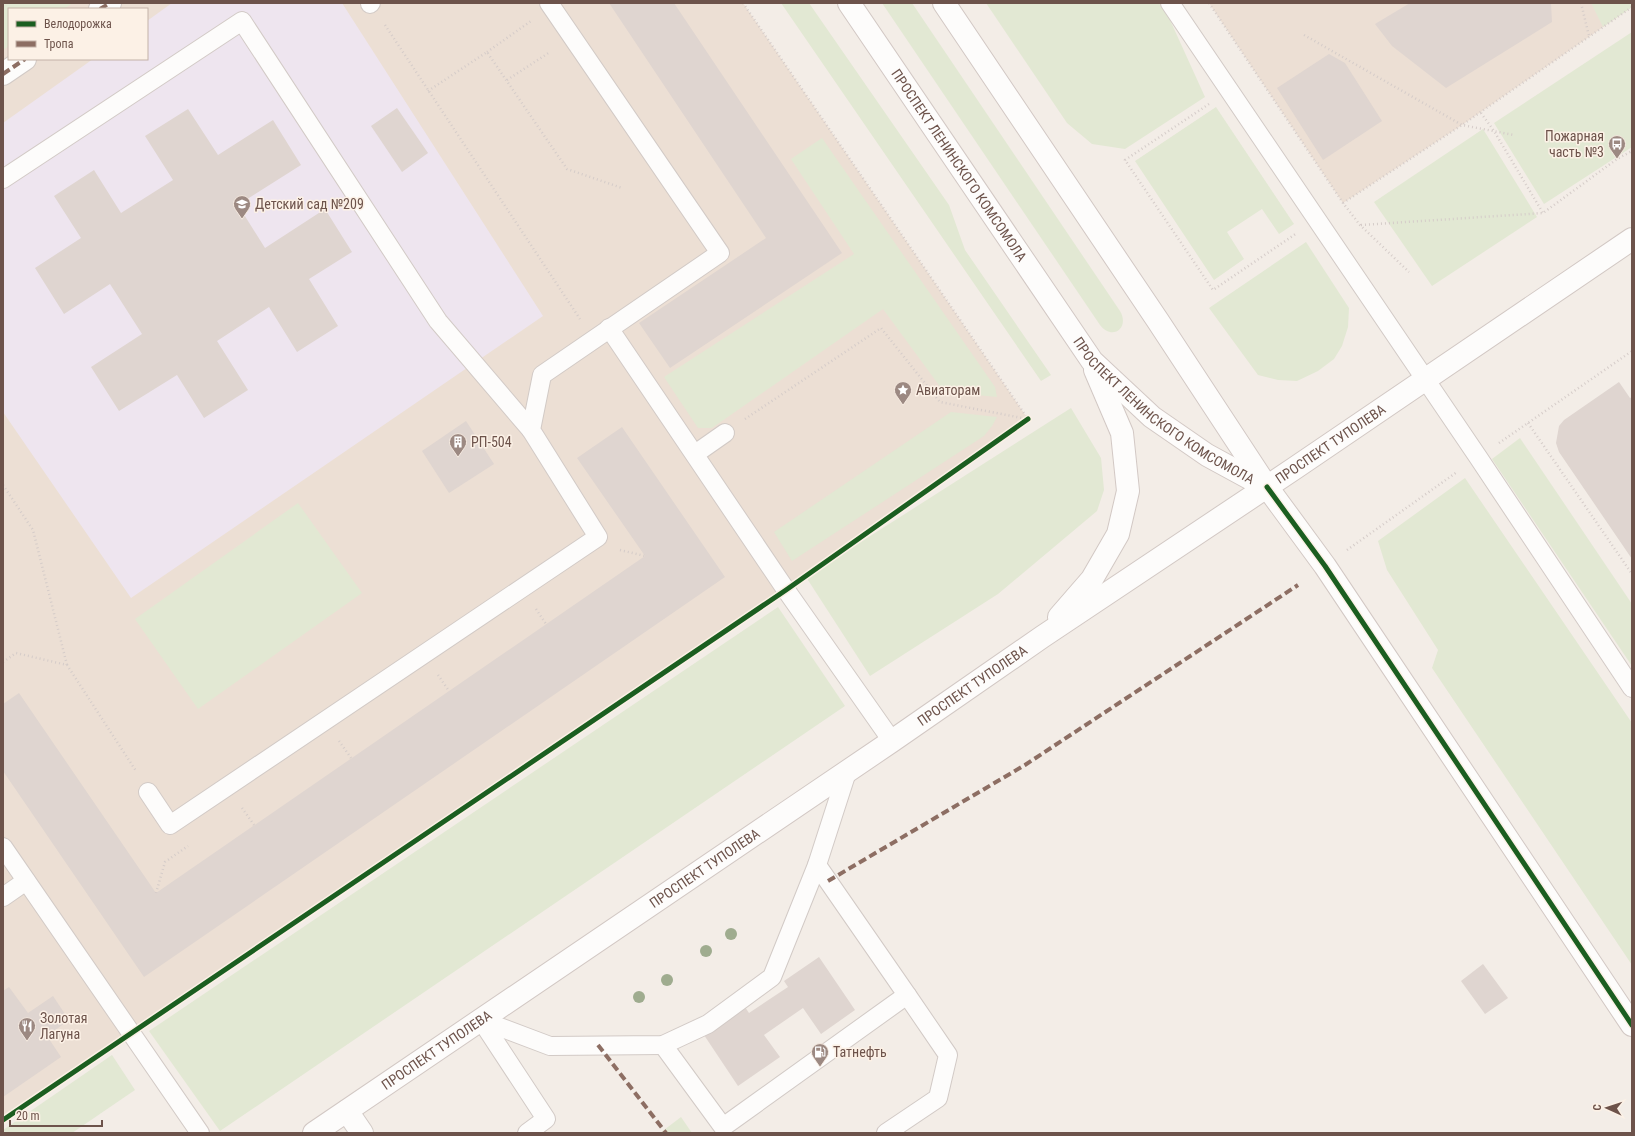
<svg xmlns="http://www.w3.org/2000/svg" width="1635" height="1136" font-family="'Roboto Condensed',sans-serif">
<rect width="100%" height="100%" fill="#f3ede7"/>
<!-- residential -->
<g fill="#ecdfd4" fill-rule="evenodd">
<path d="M3 3H743L1028 419 786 590 3 1120ZM9 9H147V59H9Z"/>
<path d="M1209 3H1632V7L1462 125 1343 203Z"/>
</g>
<!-- education -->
<path fill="#eee5ef" d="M172 3H342L543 316 131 598 3 412V123L93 59H147V21Z"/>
<!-- green -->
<g fill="#e2e8d3">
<path d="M3 3H73L64 9H9V46L3 50Z"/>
<path d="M781 3H809L949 205 965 250 1051 375 1041 381Z"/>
<path d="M882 3H912L1120 311C1130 328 1112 341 1100 325Z"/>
<path d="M986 3H1159L1170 20 1205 97 1125 149 1092 144 1067 123Z"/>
<path d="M1591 3H1632V7L1603 27Z"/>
<path d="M1632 32V147L1544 204 1494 123Z"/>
<path d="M1216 107 1294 224 1279 234 1262 209 1227 232 1244 259 1214 280 1135 161Z"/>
<path d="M1483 129 1537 217 1432 286 1374 202Z"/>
<path d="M822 138 995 387 997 397 944 392 883 309 712 428H698L664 377 854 254 791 159Z"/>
<path d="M1306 242 1349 308 1348 327 1342 346 1334 359 1318 371 1297 381 1278 380 1258 375 1209 308Z"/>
<path d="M1071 408 1101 458 1104 490 1097 511 998 594 870 676 806 577Z"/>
<path d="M951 412 997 417 992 426 984 436 792 561 774 532Z"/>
<path d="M1520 438 1632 604V666L1492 459Z"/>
<path d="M1465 478 1632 723V965L1432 668 1438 650 1387 570 1378 541Z"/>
<path d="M298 503 362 593 198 709 135 619Z"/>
<path d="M778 607 845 706 220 1131 149 1031Z"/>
<path d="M112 1055 135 1090 72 1133H3V1130Z"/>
<path d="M681 1117 692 1133H660Z"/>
</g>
<!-- building -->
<g fill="#dfd5d0">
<path d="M609 3H674L842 253 670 368 639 323 766 238Z"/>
<path d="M1410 3H1551L1552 22 1446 88 1392 46 1375 24Z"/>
<path d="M1329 54 1345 63 1382 121 1323 160 1277 88Z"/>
<path d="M397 108 428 153 402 172 371 126Z"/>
<path d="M188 109 218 155 273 120 301 165 238 205 265 248 325 209 352 252 309 279 338 326 297 352 269 307 217 341 248 390 204 418 177 375 119 411 91 367 142 334 110 284 64 314 35 268 81 238 54 196 94 170 121 213 173 180 145 136Z"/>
<path d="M1619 382 1630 398 1632 397V559L1559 452 1556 443 1559 426 1564 420Z"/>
<path d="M466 421 494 464 449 493 422 451Z"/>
<path d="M622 427 725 577 144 977 3 771V704L19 693 156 893 645 556 577 458Z"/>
<path d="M819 957 855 1010 821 1034 803 1008 764 1035 780 1057 738 1086 696 1023 737 995 749 1013 788 987 784 981Z"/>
<path d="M1483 964 1508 998 1485 1014 1461 981Z"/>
<path d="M9 987 28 1013 53 996 69 1020 47 1036 61 1057 3 1097V991Z"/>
</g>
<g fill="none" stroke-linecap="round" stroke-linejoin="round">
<!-- lane casing -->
<g stroke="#d2cac6" stroke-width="20">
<g id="lane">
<path d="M1170 3 1478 457 1632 688"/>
<path d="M370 4 371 3"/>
<path d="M3 179 242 21 438 321 531 430"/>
<path d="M609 328 786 590 892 741"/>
<path d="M695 454 725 433"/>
<path d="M148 792 170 825 598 537 531 430 542 375 720 253 549 3"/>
<path d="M3 847 200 1133"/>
<path d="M3 897 26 881"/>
<path d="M481 1020 550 1046 663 1045 708 1024 772 977 817 865 847 772"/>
<path d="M481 1020 546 1119 527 1133"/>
<path d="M663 1045 723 1127 907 995 817 865"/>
<path d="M886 1133 938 1098 948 1055 907 995"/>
</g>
</g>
<!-- street casing -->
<g stroke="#d2cac6" stroke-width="24">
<g id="street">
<path d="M100 9 110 3"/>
<path d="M3 74 25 59"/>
<path d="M347 1111 362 1133"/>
</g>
</g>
<!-- secondary casing -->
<g stroke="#d2c8c4" stroke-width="24">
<g id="secondary">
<path id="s1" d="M849 3 1092 361 1152 417 1207 455 1264 486"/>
<path d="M944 3 1158 321 1267 487 1325 566 1632 1025"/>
<path d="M1059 617 1092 579 1118 534 1128 491 1122 433 1095 370"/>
<path id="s2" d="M314 1133 892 741 1042 637 1295 468 1632 239"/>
</g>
</g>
<!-- path -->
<g stroke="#d5ccc9" stroke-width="2.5" stroke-dasharray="1 3" stroke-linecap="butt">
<path d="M743 3 1028 419"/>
<path d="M1209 3 1343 203 1360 225 1409 272"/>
<path d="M1581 3 1589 36"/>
<path d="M385 25 580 319"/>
<path d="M1304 35 1462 125 1514 135"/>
<path d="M487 52 531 21"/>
<path d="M507 80 550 52"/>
<path d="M428 91 487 52 567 169 622 188"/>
<path d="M1209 104 1125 160 1213 290 1297 233"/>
<path d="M1481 113 1494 131 1543 213"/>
<path d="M1343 203 1462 125 1632 7"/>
<path d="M1361 225 1543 213 1617 159 1632 151"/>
<path d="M745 419 881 328 940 402 1027 419"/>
<path d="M1528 423 1632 574"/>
<path d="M1499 443 1632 351"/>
<path d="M3 485 33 530 67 665"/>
<path d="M620 550 645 556"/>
<path d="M1347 550 1457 472"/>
<path d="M806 576 1028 419"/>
<path d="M536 609 546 624"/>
<path d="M3 662 16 653 67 665 136 771"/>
<path d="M438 675 449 691"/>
<path d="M339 741 351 758"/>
<path d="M242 808 254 825"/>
<path d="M156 893 165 862 188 846"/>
<path d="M152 1019 766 604"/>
<path d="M3 1120 112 1047"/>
</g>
<!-- lane -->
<use href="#lane" stroke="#fdfcfb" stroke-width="18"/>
<!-- street -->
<use href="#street" stroke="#fdfcfb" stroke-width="22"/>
<!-- secondary -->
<use href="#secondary" stroke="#fdfcfb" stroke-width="22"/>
<!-- quiet -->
<g stroke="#8d6e63" stroke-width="4" stroke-dasharray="8 4" stroke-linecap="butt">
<path d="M100 9 110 3"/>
<path d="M3 74 25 59"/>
<path d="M828 881 1025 765 1298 585"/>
<path d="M598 1045 666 1133"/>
</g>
<!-- cycleway casing -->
<g stroke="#fcf1e6" stroke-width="8">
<g id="cycleway">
<path d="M1267 487 1325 566 1632 1025"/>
<path d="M3 1120 786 590 1028 419"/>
</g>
</g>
<!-- cycleway -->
<use href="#cycleway" stroke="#1b5e20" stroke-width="5"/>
</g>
<!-- trees -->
<g fill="#9fac8f">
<circle cx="731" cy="934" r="6"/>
<circle cx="706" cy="951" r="6"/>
<circle cx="667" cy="980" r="6"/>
<circle cx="639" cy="997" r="6"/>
</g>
<!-- icons -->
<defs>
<g id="bus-pin" transform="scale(0.9)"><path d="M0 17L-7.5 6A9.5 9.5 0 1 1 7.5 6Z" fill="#9c8982" stroke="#fcf1e6"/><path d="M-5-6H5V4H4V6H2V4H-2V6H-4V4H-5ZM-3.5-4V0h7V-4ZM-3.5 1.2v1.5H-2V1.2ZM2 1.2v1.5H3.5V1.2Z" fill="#fff"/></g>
<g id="school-pin" transform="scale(0.9)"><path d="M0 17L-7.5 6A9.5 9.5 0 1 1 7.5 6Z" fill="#9c8982" stroke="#fcf1e6"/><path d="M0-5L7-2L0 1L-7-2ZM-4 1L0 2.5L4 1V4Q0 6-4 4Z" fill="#fff"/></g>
<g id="sight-pin" transform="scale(0.9)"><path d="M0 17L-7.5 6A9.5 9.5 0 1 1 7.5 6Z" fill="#9c8982" stroke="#fcf1e6"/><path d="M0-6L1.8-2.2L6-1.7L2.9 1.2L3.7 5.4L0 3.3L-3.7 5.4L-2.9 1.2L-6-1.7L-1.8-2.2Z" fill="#fff"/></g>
<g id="building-pin" transform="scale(0.9)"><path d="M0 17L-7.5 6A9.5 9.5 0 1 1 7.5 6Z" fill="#9c8982" stroke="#fcf1e6"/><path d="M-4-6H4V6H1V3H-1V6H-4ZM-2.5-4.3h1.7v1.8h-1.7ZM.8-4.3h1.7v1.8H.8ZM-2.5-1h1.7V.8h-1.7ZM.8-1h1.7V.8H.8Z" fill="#fff"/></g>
<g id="restaurant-pin" transform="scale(0.9)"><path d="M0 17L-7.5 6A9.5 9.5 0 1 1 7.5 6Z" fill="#9c8982" stroke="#fcf1e6"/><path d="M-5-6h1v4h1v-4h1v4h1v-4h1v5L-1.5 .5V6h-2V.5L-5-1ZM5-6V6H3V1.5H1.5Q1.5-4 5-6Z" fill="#fff"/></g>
<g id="fuel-pin" transform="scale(0.9)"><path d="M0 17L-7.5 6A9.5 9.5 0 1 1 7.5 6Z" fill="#9c8982" stroke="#fcf1e6"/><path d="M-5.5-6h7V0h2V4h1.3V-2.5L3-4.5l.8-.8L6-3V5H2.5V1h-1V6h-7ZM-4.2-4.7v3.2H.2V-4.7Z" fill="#fff"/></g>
</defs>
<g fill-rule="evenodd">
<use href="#bus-pin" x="1617" y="144"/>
<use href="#school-pin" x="242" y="204"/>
<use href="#sight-pin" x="903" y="390"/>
<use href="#building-pin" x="458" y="442"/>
<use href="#restaurant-pin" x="27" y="1026"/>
<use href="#fuel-pin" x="820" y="1052"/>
</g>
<g text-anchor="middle" stroke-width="3" stroke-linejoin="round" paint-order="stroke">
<!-- poi labels -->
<g font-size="14" fill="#6d534b" stroke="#fcf1e6" text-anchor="start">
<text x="1604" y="141" text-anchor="end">Пожарная<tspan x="1604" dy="16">часть №3</tspan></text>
<text x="255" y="209">Детский сад №209</text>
<text x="916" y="395">Авиаторам</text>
<text x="471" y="447">РП-504</text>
<text x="40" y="1023">Золотая<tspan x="40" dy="16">Лагуна</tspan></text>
<text x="833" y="1057">Татнефть</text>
</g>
<!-- street labels -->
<g font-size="14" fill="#6d534b" stroke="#fcf1e6">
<text dy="5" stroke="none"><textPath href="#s1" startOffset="196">ПРОСПЕКТ ЛЕНИНСКОГО КОМСОМОЛА</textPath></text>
<text dy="5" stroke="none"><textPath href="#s1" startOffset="520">ПРОСПЕКТ ЛЕНИНСКОГО КОМСОМОЛА</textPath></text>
<text dy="5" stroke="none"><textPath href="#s2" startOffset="1228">ПРОСПЕКТ ТУПОЛЕВА</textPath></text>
<text dy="5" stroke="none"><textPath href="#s2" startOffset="796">ПРОСПЕКТ ТУПОЛЕВА</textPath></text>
<text dy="5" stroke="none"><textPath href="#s2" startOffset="472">ПРОСПЕКТ ТУПОЛЕВА</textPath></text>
<text dy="5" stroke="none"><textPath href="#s2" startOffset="148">ПРОСПЕКТ ТУПОЛЕВА</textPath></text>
</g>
</g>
<!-- border -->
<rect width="1635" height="1136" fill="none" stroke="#6d534b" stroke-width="8"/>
<!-- legend -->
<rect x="8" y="8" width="140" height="52" fill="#fcf1e6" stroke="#c3b2a8"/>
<rect x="16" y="21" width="20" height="6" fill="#1b5e20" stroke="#c3b2a8"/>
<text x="44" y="28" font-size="12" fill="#6d534b">Велодорожка</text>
<rect x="16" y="41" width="20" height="6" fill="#8d6e63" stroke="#c3b2a8"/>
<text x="44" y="48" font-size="12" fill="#6d534b">Тропа</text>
<!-- north arrow -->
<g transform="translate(1607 1108) rotate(273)" stroke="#fcf1e6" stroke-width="3" paint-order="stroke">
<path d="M0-3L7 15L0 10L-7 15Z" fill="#6d534b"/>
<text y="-6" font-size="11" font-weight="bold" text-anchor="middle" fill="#6d534b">С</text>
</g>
<!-- scale -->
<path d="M10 1120v6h92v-6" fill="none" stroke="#6d534b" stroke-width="2"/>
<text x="16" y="1120" font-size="12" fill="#6d534b" stroke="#fcf1e6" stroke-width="3" paint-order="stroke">20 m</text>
</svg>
